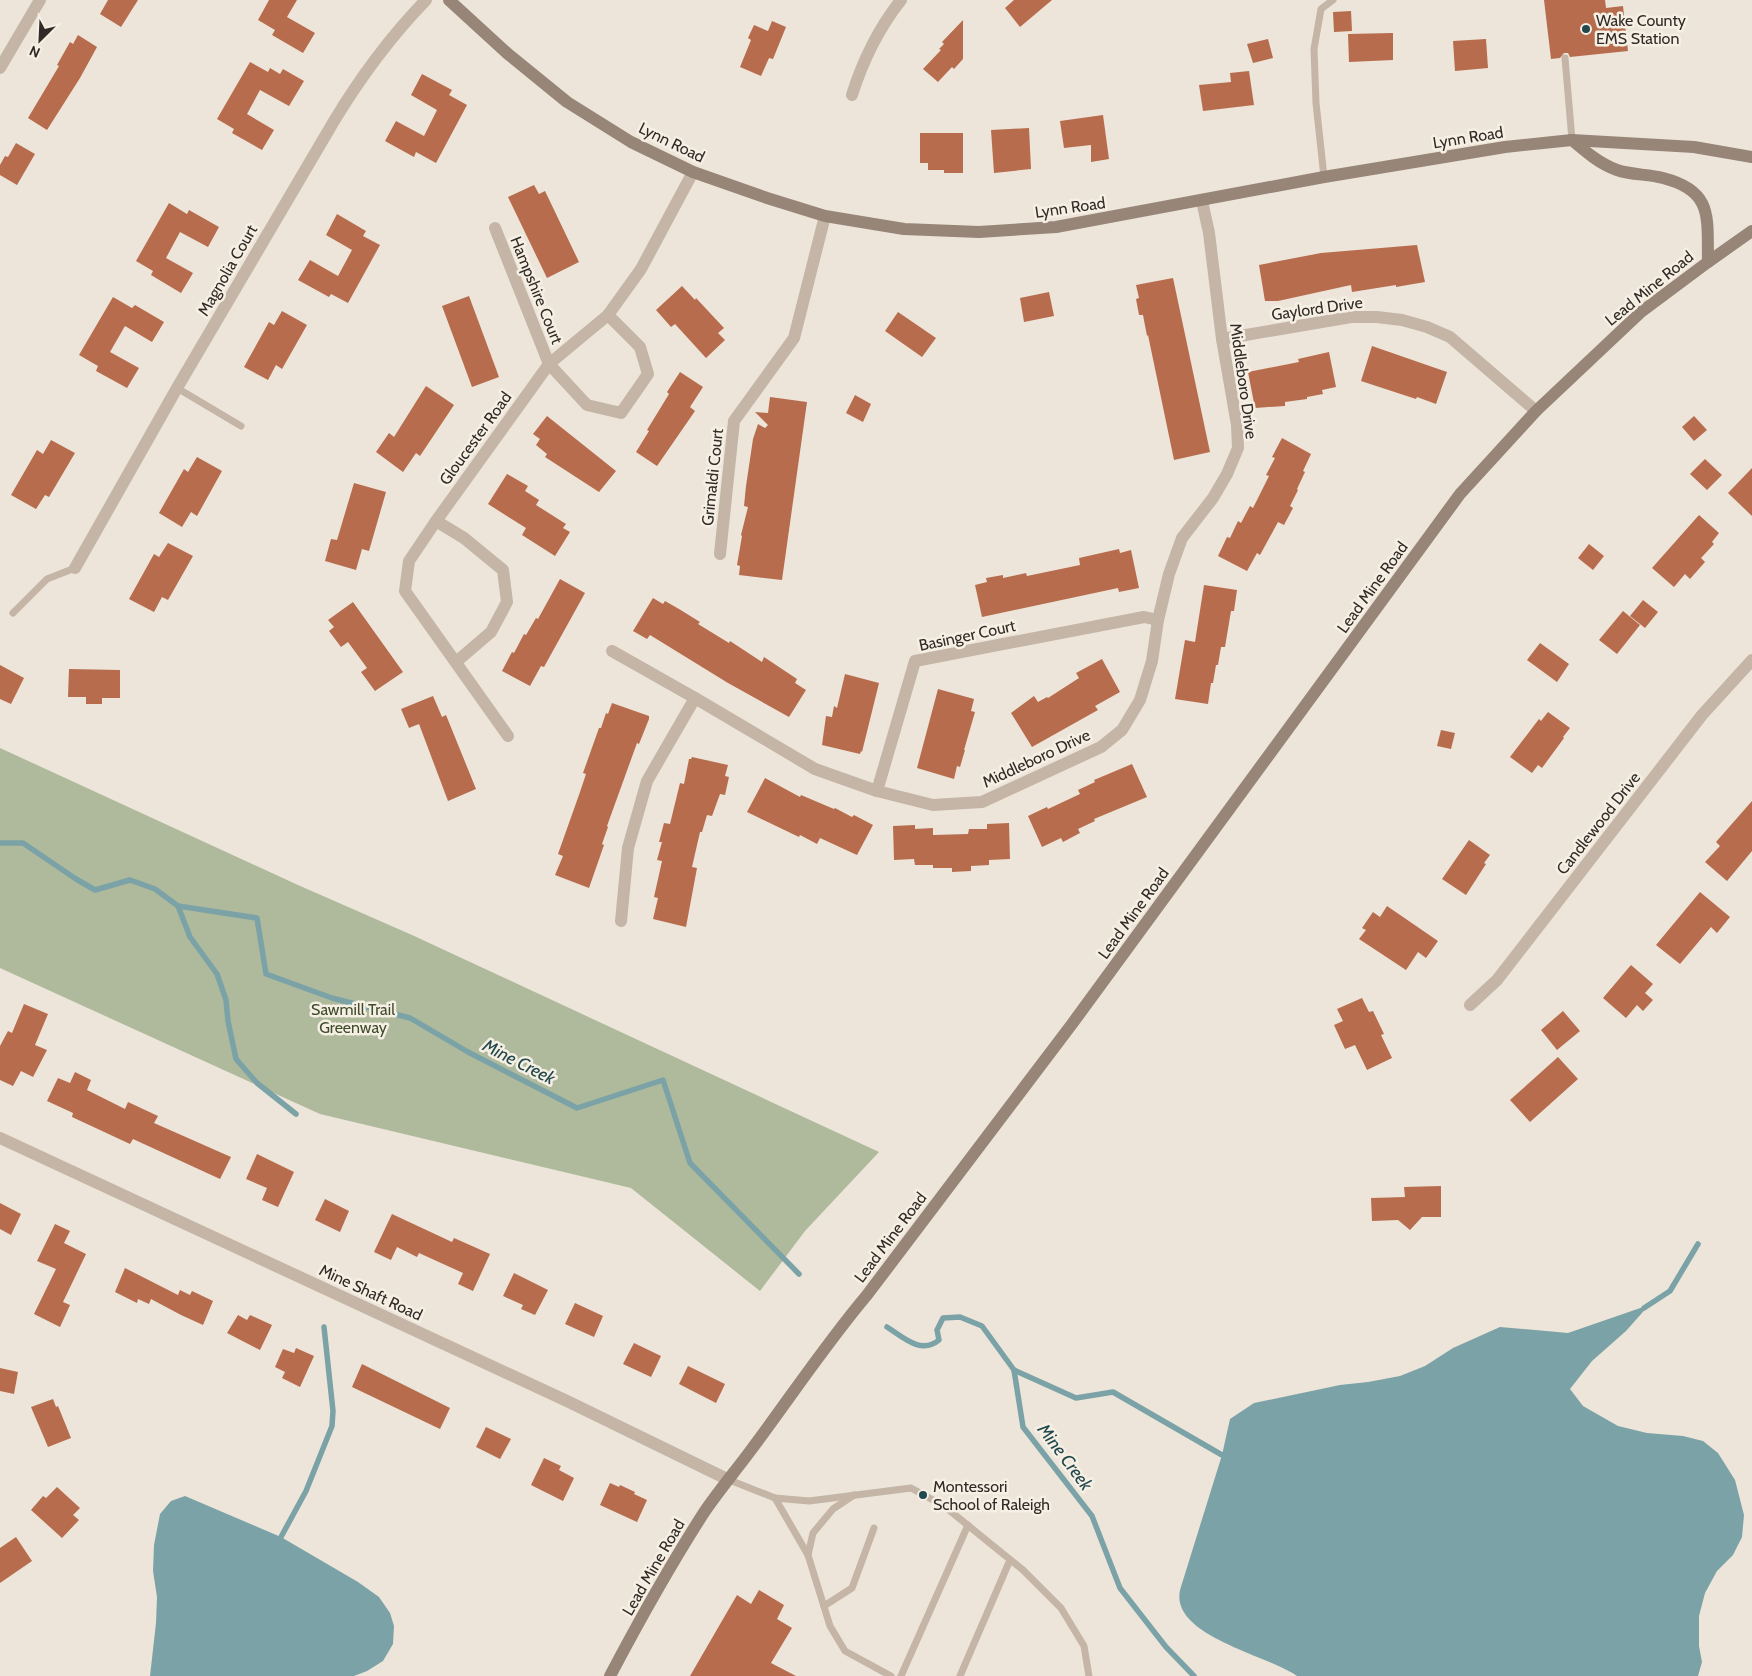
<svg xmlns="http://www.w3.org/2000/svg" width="1752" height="1676" font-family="Cabin,sans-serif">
<rect width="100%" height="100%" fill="#ede5d9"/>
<!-- green -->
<path fill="#aeba9b" d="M0 748 298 885 412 935 879 1152 805 1231 760 1291 631 1188 320 1114 0 968Z"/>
<!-- water -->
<g fill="#7ba3a7">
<path d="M1649 1305 1626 1331 1592 1361 1570 1389 1583 1406 1618 1426 1647 1433 1683 1436 1703 1441 1718 1453 1735 1480 1744 1515 1742 1537 1733 1555 1717 1571 1705 1593 1699 1616V1646L1702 1662 1698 1676H1297C1268 1655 1170 1636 1180 1590L1222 1455 1230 1419 1254 1403 1340 1385 1368 1382 1400 1376 1425 1366 1453 1348 1500 1327 1568 1333Z"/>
<path d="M185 1496 281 1537 358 1582 379 1597 390 1613 394 1626 393 1644 383 1661 367 1671 354 1676H150L156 1623 157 1597 153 1571 154 1545 160 1514 171 1501Z"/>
</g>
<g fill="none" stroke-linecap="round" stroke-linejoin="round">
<!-- stream -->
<g stroke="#7ba3a7" stroke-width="5.5">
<path d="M0 843H23L76 879 95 890 130 880 155 889 178 906 190 937 217 974 226 1000 228 1021 236 1059 257 1083 296 1114"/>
<path d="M178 906 257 918 266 974 332 998 410 1018 468 1052 577 1108 663 1080 690 1163 799 1274"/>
<path d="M1644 1308 1670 1291 1698 1244"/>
<path d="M887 1327C903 1337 921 1355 939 1340L937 1330 943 1318 960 1317 982 1326 1014 1370 1023 1427 1092 1516 1120 1588 1166 1647 1194 1676"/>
<path d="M1014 1370 1076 1398 1113 1392 1222 1455 1228 1454"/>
<path d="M281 1537 306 1491 332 1426 333 1411 324 1327"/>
</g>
</g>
<!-- building -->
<g fill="#b76c4d">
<path d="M108 0H138L121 27 100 14Z"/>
<path d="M269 0H297L287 17 315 33 303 53 272 35 275 30 258 20Z"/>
<path d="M1014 0H1052L1020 27 1005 8Z"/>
<path d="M1544 0H1605L1606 8 1623 6 1628 51 1570 57 1568 53H1564L1560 58 1551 59Z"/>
<path d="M1351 11 1352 31 1334 32 1333 12Z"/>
<path d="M963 20V59L954 69 952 67 938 82 923 69 941 50 939 49 944 44 942 42Z"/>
<path d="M772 21 786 27 773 59 769 58 761 76 740 67 751 40 748 38 754 25 768 31Z"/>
<path d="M1393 33V60L1349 62 1348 34Z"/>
<path d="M78 35 97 47 80 78 47 130 28 118 59 66 57 65 70 42 73 44Z"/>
<path d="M1268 39 1273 58 1253 63 1247 44Z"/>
<path d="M1486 39 1488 68 1455 71 1453 41Z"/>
<path d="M250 62 268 72 270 68 280 74 283 69 304 81 289 106 260 90 247 114 274 130 262 150 232 133 234 129 217 119Z"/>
<path d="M1249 71 1254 105 1203 111 1199 85 1231 82 1230 73Z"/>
<path d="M422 74 452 90 449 95 467 105 436 163 416 152 414 157 385 141 396 121 424 136 437 110 411 95Z"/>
<path d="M1103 115 1109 159 1091 162V145L1064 148 1060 121Z"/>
<path d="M1029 128 1031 169 994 173 991 130Z"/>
<path d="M920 133H963V173H944V170H928V163H920Z"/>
<path d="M16 143 35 154 17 185 0 175V165L5 156 8 157Z"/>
<path d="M534 185 539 194 545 191 579 262 547 278 508 197Z"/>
<path d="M169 203 187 214 189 210 219 227 208 247 180 232 166 258 193 273 181 293 151 275 153 271 136 261Z"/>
<path d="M337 214 366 231 363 236 380 245 348 303 331 294 329 297 298 280 310 260 338 276 352 250 326 235Z"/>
<path d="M1417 245 1425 282 1396 287V285L1352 292 1351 285 1278 301H1265L1259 265 1321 253Z"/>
<path d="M1173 278 1210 452 1174 460 1148 335 1147 336 1143 315H1139L1136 299 1139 298 1136 285Z"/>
<path d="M682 286 695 300 696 298 724 328 718 333 725 340 706 358 675 324 671 327 656 310Z"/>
<path d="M1049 292 1054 316 1024 322 1020 298Z"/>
<path d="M469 296 499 377 472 387 442 306Z"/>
<path d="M113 297 132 308 135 305 164 322 152 342 125 326 110 352 139 368 127 388 96 371 98 366 79 355Z"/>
<path d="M282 311 307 325 282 369 276 365 268 380 244 367 269 322 274 325Z"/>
<path d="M898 312 936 338 922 357 885 331Z"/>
<path d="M1372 346 1447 372 1436 404 1417 397 1416 399 1361 381Z"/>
<path d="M1329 352 1336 387 1322 390 1323 394 1307 397V399L1285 402V406L1255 408 1248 372 1299 362 1298 359Z"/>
<path d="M680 372 703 387 690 407 695 411 657 466 636 452 649 431 647 430 669 394 667 392Z"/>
<path d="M426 386 454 405 420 456 416 453 403 472 376 452 389 433 394 437Z"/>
<path d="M855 395 871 404 863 422 846 413Z"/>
<path d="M770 397 807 402 782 580 739 575 740 566 737 565 742 536 741 535 748 507 744 506 746 486 753 439 758 424 765 428 768 425 755 412 768 413Z"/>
<path d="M547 416 616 471 599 492 545 457 547 454 536 445 540 439 533 434Z"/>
<path d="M1694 416 1707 430 1694 441 1682 427Z"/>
<path d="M1282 438 1311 454 1303 471 1305 472 1297 489 1298 490 1290 506 1293 508 1284 525 1278 522 1260 555 1257 553 1247 571 1218 556 1227 537 1230 538 1238 521 1241 523 1250 506 1253 508 1269 476 1266 475 1275 458 1272 457Z"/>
<path d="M51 440 75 453 49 497 45 495 36 509 11 495 37 450 43 454Z"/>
<path d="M197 457 222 471 197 516 191 512 182 527 159 513 184 469 188 472Z"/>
<path d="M1705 459 1722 475 1707 490 1690 474Z"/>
<path d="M1752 468V516L1728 493Z"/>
<path d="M507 474 528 486 525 491 539 500 536 505 566 524 563 528 570 532 555 556 522 535 526 528 488 504Z"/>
<path d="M354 483 386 492 369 551 362 549 356 570 325 561 331 539 337 540Z"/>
<path d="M1699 515 1719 533 1712 542 1714 544 1701 558 1705 562 1690 579 1685 574 1674 587 1652 568Z"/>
<path d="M168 543 193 556 168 600 162 597 154 612 129 599 154 554 159 557Z"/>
<path d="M1589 544 1604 556 1593 570 1578 558Z"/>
<path d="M1119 549 1120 553 1131 550 1139 588 1119 592 1118 588 982 617 975 585 987 582 986 578 1003 575V578L1026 573 1027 576 1080 565 1079 558Z"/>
<path d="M560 579 585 593 544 667 541 666 530 686 502 671 512 652 514 653 524 634 526 635 536 618 538 619Z"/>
<path d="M1204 585 1237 590 1234 611H1231L1225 647H1221L1218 665H1216L1213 683H1211L1208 704 1175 699 1185 640 1195 642Z"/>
<path d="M653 598 663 604 665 601 679 609 700 622 698 624 729 643 730 641 762 662 764 657 797 679 795 683 806 690 789 717 728 683 650 635 647 639 633 631Z"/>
<path d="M1643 600 1658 612 1645 628 1630 616Z"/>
<path d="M353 602 403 672 375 691 361 672 367 668 348 642 341 647 329 631 334 627 328 620Z"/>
<path d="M1623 611 1640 625 1617 654 1599 640Z"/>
<path d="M1540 643 1569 664 1557 682 1527 660Z"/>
<path d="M1102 659 1120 692 1095 706 1098 710 1032 747 1011 713 1034 696 1038 702 1047 697 1048 698 1079 678 1076 673Z"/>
<path d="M0 665 24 678 11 704 0 699Z"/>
<path d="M69 669 120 670V698H102V704H86V697H68Z"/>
<path d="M845 674 879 683 862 752 861 751 860 754 822 745 826 716 832 717 834 706 837 708Z"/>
<path d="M938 689 974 699 971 711 975 712 964 750H965L960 767 957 766 954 779 917 768Z"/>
<path d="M433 696 442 717 446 715 476 789 448 801 419 724 409 728 401 709Z"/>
<path d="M612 703 649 716V719L639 744 637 743 607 826 608 827 602 844 604 845 589 888 555 875 563 856 558 854 580 792 586 774 583 773 599 728H601L606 713 608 714Z"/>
<path d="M1548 712 1570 728 1563 737 1564 738 1542 768 1538 765 1532 773 1510 757 1539 719 1541 721Z"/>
<path d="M1441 730 1455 733 1451 749 1437 746Z"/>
<path d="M692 757 728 765 725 776 729 777 725 795 720 794 712 816 707 815 702 832H700L692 867 697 868 686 927 653 919 658 898 654 897 662 861 657 860 662 842H659L664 823 670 824 680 783 684 784 689 759H691Z"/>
<path d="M1132 764 1147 797 1094 819 1095 821 1078 829 1080 833 1063 842 1061 838 1042 847 1028 816 1047 807 1048 809 1080 794 1078 790 1095 782 1094 780Z"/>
<path d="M765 778 800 797 801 795 834 809 835 808 852 817 854 815 873 825 857 855 820 838 817 844 800 835 799 837 747 812Z"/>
<path d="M1752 801V851L1727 881 1705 862 1720 846 1716 842Z"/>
<path d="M1009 823 1010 859 989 860V865L971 866V871L952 872V868H933V865H915L914 859 894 860 893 826 915 825V829L933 828V835L968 834 969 829H987V824Z"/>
<path d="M1469 840 1490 855 1484 863 1486 864 1466 895 1442 879Z"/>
<path d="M1700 892 1730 917 1717 933 1711 927 1680 964 1656 945Z"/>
<path d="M1387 906 1438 941 1426 958 1418 952 1406 970 1359 939 1366 930 1362 928 1373 912 1380 917Z"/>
<path d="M1631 965 1653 984 1645 993 1653 1000 1643 1011 1637 1005 1626 1018 1603 998Z"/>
<path d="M1362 998 1369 1012 1373 1011 1384 1034 1381 1035 1392 1058 1367 1070 1355 1045 1345 1049 1334 1025 1343 1021 1337 1009Z"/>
<path d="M24 1004 48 1014 35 1045 47 1050 33 1077 21 1071 13 1086 0 1080V1046L8 1031 12 1033Z"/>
<path d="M1563 1011 1580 1031 1557 1050 1541 1030Z"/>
<path d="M1558 1057 1578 1079 1530 1122 1510 1100Z"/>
<path d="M75 1072 91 1080 87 1090 125 1109 128 1102 158 1116 154 1123 231 1157 220 1179 133 1139 130 1144 72 1117 73 1113 47 1101 58 1078 70 1083Z"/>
<path d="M257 1154 294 1172 278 1207 262 1200 267 1188 246 1179Z"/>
<path d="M1441 1186V1217H1422L1410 1230 1398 1220 1372 1221 1371 1198 1405 1197 1404 1187Z"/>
<path d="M325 1199 349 1211 340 1232 315 1220Z"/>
<path d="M0 1203 21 1214 11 1235 0 1229Z"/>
<path d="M392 1214 452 1242 454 1238 490 1254 473 1291 458 1284 463 1273 419 1253 417 1257 397 1247 391 1260 374 1252Z"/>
<path d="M55 1224 70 1231 64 1243 86 1254 63 1302 70 1305 60 1327 34 1314 56 1269 37 1261Z"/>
<path d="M125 1268 178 1295 180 1290 190 1295 192 1291 213 1301 203 1325 181 1315 151 1299 149 1304 138 1299 137 1303 115 1292Z"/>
<path d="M514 1273 548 1290 535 1315 521 1309 523 1305 503 1296Z"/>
<path d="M575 1303 603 1316 594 1337 565 1324Z"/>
<path d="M238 1315 247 1320 250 1315 272 1325 260 1350 227 1333Z"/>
<path d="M634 1343 661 1356 651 1377 623 1364Z"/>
<path d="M296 1348 314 1356 300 1387 282 1378 285 1372 275 1367 283 1349 294 1353Z"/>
<path d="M362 1364 450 1408 440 1429 352 1387Z"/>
<path d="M688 1366 725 1384 716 1403 679 1384Z"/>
<path d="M0 1368 18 1372 14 1394 0 1391Z"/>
<path d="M53 1399 56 1407 58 1406 71 1438 48 1447 31 1407Z"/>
<path d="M486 1427 511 1439 500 1459 476 1447Z"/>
<path d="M544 1458 561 1466 559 1470 574 1478 563 1501 531 1485Z"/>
<path d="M610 1483 619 1487 620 1485 635 1492 634 1494 647 1500 637 1522 600 1505Z"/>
<path d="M57 1487 80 1508 73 1515 79 1520 62 1538 31 1510 43 1496 46 1498Z"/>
<path d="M16 1537 32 1561 0 1583V1548Z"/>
<path d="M759 1590 784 1605 777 1619 792 1628 771 1663 796 1676H690L737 1595 751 1604Z"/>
</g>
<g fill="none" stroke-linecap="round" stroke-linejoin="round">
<!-- service -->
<g stroke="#c4b5a6" stroke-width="7">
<path d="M1565 58 1572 140"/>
<path d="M1324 177 1316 103 1314 49 1321 9 1333 0"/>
<path d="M177 388 241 426"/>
<path d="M13 613 47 579 75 568"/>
<path d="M727 1479 775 1498 809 1501 911 1488 944 1506 1023 1570 1061 1608 1084 1646 1089 1676"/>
<path d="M775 1498 808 1555 830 1626 845 1651 891 1676"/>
<path d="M808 1555 813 1533 833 1509 854 1495"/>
<path d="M824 1606 852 1588 874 1528"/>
<path d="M901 1676 968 1525"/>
<path d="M960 1676 1010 1560"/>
</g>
<!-- minor -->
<g stroke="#c4b5a6" stroke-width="12">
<path d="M0 68 40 0"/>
<path d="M852 95C863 60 878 29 901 0"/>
<path d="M495 228 549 364 587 405 621 413 648 374 640 347 608 315"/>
<path d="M1222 339 1351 317H1377L1402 320 1427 327 1450 337 1536 411"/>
<path d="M436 521 464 538 503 570 507 602 491 632 456 662"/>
<path d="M720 554 734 421 794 338 825 216"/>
<path d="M75 568 177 388 334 121C360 78 390 37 426 0"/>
<path d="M612 651 695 698"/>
<path d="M508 736 405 591 409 561 436 521 549 364 608 315 641 269 693 172"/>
<path d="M877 791 915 661 1144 617 1158 620"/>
<path d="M621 921 628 848 647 781 695 698 815 769 877 791 933 805 982 802 1101 747 1122 730 1140 700 1152 661 1158 620 1169 574 1182 538 1213 498 1227 474 1238 448 1237 425 1222 339 1209 233 1202 201"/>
<path d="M1470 1005 1497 980 1702 715 1752 660"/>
</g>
<!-- tertiary -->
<path stroke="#c4b5a6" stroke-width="12" d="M0 1138 567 1401 727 1479"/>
<!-- secondary -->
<g stroke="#978578" stroke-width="12">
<path d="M449 0 508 54 567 102 631 142 693 172 767 198 825 216 904 229 979 232 1056 227 1324 177 1505 147 1572 140 1694 147 1752 157"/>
<path d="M1572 140C1586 152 1600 164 1617 170 1631 175 1648 174 1663 178 1714 191 1707 218 1708 262"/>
<path d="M610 1676C639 1621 669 1567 703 1514 717 1493 733 1474 748 1454 788 1401 824 1346 867 1295L1072 1024 1460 494 1536 411 1641 312 1708 262 1752 231"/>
</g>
</g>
<!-- markers -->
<g fill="#21484d" stroke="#f6efe4" stroke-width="2">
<circle cx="1586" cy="29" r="5"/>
<circle cx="923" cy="1495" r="5"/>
</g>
<g text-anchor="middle" stroke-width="5" stroke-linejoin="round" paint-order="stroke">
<!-- poi labels -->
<g font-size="16" fill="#312a26" stroke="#f6efe4" text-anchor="start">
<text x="1596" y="26">Wake County<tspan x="1596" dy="18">EMS Station</tspan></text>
<text x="933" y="1492">Montessori<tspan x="933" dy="18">School of Raleigh</tspan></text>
</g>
<!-- street labels -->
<g font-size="16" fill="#312a26" stroke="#f6efe4">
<text transform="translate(1468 137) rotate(-9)" y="6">Lynn Road</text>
<text transform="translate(672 142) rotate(26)" y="6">Lynn Road</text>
<text transform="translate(1070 207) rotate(-8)" y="6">Lynn Road</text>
<text transform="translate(227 270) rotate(-60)" y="6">Magnolia Court</text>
<text transform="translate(1649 288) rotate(-39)" y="6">Lead Mine Road</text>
<text transform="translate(537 290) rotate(68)" y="6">Hampshire Court</text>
<text transform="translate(1317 308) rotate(-8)" y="6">Gaylord Drive</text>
<text transform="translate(1244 381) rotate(82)" y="6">Middleboro Drive</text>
<text transform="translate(475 438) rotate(-54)" y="6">Gloucester Road</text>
<text transform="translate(712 477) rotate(-84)" y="6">Grimaldi Court</text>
<text transform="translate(1372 587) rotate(-54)" y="6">Lead Mine Road</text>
<text transform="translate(967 635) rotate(-12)" y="6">Basinger Court</text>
<text transform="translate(1036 758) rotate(-25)" y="6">Middleboro Drive</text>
<text transform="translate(1598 823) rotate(-52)" y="6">Candlewood Drive</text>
<text transform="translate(1133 913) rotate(-54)" y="6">Lead Mine Road</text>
<text transform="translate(890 1237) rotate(-53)" y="6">Lead Mine Road</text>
<text transform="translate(371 1292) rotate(25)" y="6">Mine Shaft Road</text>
<text transform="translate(653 1567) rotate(-60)" y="6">Lead Mine Road</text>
</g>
<!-- park labels -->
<g font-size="16" fill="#3f4c2d" stroke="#f6efe4">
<text x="353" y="1015">Sawmill Trail<tspan x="353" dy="18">Greenway</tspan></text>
</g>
<!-- water labels -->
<g font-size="18" font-style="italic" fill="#21484d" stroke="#f6efe4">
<text transform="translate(519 1062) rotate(27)" y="6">Mine Creek</text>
<text transform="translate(1065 1457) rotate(53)" y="6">Mine Creek</text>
</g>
</g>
<!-- north arrow -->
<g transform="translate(40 40) rotate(204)" stroke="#f6efe4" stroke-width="4" paint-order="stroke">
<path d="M0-4L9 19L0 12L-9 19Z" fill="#312a26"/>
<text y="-8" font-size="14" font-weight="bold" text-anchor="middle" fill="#312a26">N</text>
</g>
</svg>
